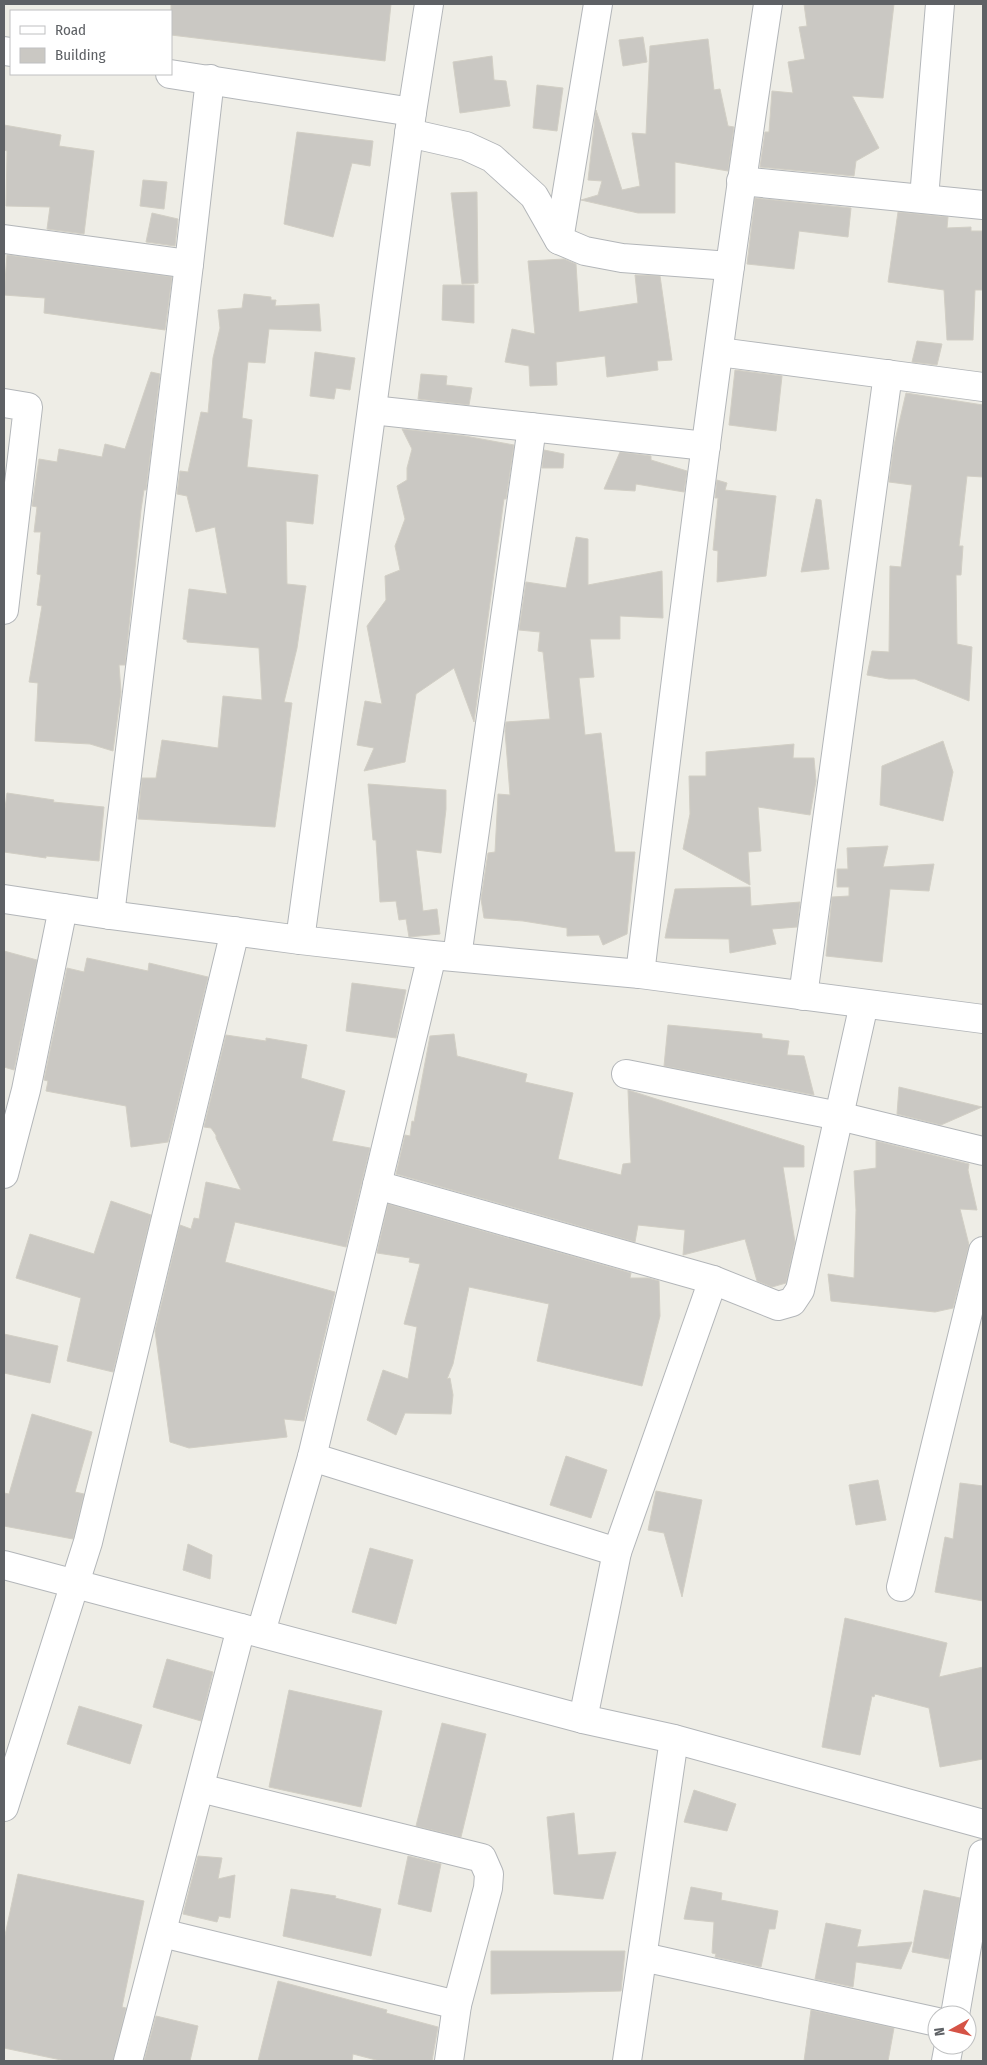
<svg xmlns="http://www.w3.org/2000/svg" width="987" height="2065" font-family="'Fira Sans Condensed',sans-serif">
<rect width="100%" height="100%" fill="#eeede6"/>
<!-- building -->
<g fill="#cac8c3" stroke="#d2cfc5">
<path d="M171 4H391L385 61 171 35Z"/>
<path d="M804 4H894L883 98 852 96 879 148 856 161 854 176 760 167 765 132H769L772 91 793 93 788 62 805 59 799 27 807 26Z"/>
<path d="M643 37 647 62 623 66 619 40Z"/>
<path d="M708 39 714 90 720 89 728 126 734 127 728 171 675 162V213H638L581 200 598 195 602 181 588 180 596 110 622 190 640 186 632 133 646 134 650 46Z"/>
<path d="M492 56 494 80 506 81 510 106 460 113 453 62Z"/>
<path d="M537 85 563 88 557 131 533 128Z"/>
<path d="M4 125 61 135 59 146 94 151 84 234 47 229 50 207 6 206 7 151 4 150Z"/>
<path d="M297 132 373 141 370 166 352 163 333 237 284 224Z"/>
<path d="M143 180 167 182 164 209 140 206Z"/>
<path d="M477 192 478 283 462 284 451 193Z"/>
<path d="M755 198 851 208 848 237 799 231 794 269 747 264Z"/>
<path d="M898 212 948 217 947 228 971 227V231H983V290H975L973 340H947L944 290 888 282Z"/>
<path d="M152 213 178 219 175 246 146 242Z"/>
<path d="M7 255 172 277 165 330 44 313 45 298 4 295Z"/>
<path d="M564 259 576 264 579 312 638 303 635 275 660 276 672 360 657 361 658 370 607 377 605 356 556 362 557 385 530 386 529 366 505 362 512 329 535 334 528 261Z"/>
<path d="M443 285H474V323L442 320Z"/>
<path d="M244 294 271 297V300H276L275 306 319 304 321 331 269 329 265 363 248 362 242 418 252 420 247 467 318 475 313 524 286 521 287 584 306 586 297 648 284 702 292 703 275 827 138 819 142 778H156L162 740 218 748 223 696 262 700 259 648 187 642V640L183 639 189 589 227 594 215 527 196 532 187 496 177 494 180 471 188 472 201 412 208 413 213 358 220 328 218 310 242 308Z"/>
<path d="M917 341 942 344 937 365 912 362Z"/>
<path d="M315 352 355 358 350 390 336 388 334 399 310 396Z"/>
<path d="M735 370 782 376 776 431 729 425Z"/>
<path d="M151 372 160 374 146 490H144L141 510 125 665H119L121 692 113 751 90 744 35 741 38 683 29 682 42 606 37 605 41 575 37 574 41 532H34L37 507 32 506 39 459 57 462 59 449 102 457 105 444 125 449Z"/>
<path d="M421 374 447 376 446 385 472 388 469 405 418 399Z"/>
<path d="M906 393 983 405V477L967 476 959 546H963L961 575H956L957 644 972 647 969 701 915 679H889L867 675 872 651 889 652 890 566 901 567 912 485 889 482 894 445Z"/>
<path d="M402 429 465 436 514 445 506 499H504L474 722 454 668 416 694 405 762 364 771 374 748 357 745 365 701 382 704 367 626 386 600 385 576 400 570 395 546 405 519 397 486 407 480V468L412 449Z"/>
<path d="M544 450 564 454 563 468H542Z"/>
<path d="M620 452 651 456V460L687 471 684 492 636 484 635 491 604 489Z"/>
<path d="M717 480 727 483 725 490 776 496 766 576 717 582 718 551 713 550 718 498H715Z"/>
<path d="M816 499 821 500 829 569 801 572Z"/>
<path d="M576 537 588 539V585L662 571 663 618 620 616V639H590L594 677 579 678 585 735 601 733 615 852H635L627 934 603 945 599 935 567 936V928L523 921 484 918 481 899 488 853 495 852 498 794 510 795 505 731 506 722 550 719 543 652 538 651 540 632 519 630 526 582 566 588Z"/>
<path d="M943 741 953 772 943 821 880 805 882 766Z"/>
<path d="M794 744 793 758H814L816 781 810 815 758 807 761 851 748 852 750 885 683 849 690 814 689 776H706V752Z"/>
<path d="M368 784 446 790V809L441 853 416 850 423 911 437 909 440 934 409 937 406 919 399 920 396 901 380 902 376 840H373Z"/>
<path d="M7 793 54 800 53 802 104 807 99 861 46 856V858L4 852V816Z"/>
<path d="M888 846 883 867 934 864 929 891 890 889 882 962 826 956 832 897 849 896V887H837V869H848L847 848Z"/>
<path d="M750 887 751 906 800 902 797 927 772 929 776 944 730 953 729 939 665 938 675 889Z"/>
<path d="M4 951 37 960 14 1070 4 1067Z"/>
<path d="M87 958 148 971 149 963 208 977 168 1142 131 1147 126 1106 46 1091 48 1081 44 1080 67 968 84 972Z"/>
<path d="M352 983 406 990 396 1038 346 1031Z"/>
<path d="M668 1025 762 1034V1038L789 1041 787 1055 804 1056 814 1095 664 1066Z"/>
<path d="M454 1034 457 1056 527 1074 525 1082 573 1093 558 1159 621 1175 623 1164 631 1163 628 1090 804 1146V1167H783L795 1242 786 1283 772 1287 757 1281 745 1239 683 1255 685 1230 638 1225 635 1242 396 1174 405 1135 410 1136 412 1121 414 1122 430 1036Z"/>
<path d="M226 1035 266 1041V1038L307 1045 301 1078 345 1091 332 1141 370 1148 346 1247 235 1222 225 1262 335 1292 304 1421 284 1419 287 1437 189 1448 170 1442 155 1331 180 1225 191 1229 194 1218 199 1219 206 1182 241 1190 216 1138V1135L211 1128 204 1127Z"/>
<path d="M899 1087 982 1107 941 1125 897 1114Z"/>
<path d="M876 1141 969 1164 968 1170 977 1210 960 1209 969 1245 953 1308 935 1312 831 1301 828 1274 854 1278 856 1210 854 1171 876 1168Z"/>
<path d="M111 1201 151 1215 113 1372 67 1361 81 1298 16 1278 30 1234 94 1254Z"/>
<path d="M388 1204 631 1273 630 1278H648L659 1281 660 1316 642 1386 537 1361 549 1304 469 1287 453 1364 447 1379 450 1378 453 1395 451 1414 405 1413 396 1435 367 1420 383 1370 408 1379 417 1327 404 1324 420 1264 409 1262 410 1258 377 1253Z"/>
<path d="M4 1334 58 1346 50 1383 4 1373Z"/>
<path d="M32 1414 92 1432 75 1492 84 1494 73 1539 4 1526V1493L9 1494Z"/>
<path d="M566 1456 607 1470 591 1518 550 1505Z"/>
<path d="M878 1480 886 1520 856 1525 849 1485Z"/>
<path d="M960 1483 983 1486V1601L935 1592 945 1537 953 1539Z"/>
<path d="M656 1491 702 1500 682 1597 664 1533 648 1530Z"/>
<path d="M188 1544 212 1555 210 1579 183 1570Z"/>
<path d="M370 1548 413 1560 396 1624 352 1612Z"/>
<path d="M845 1618 947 1643 939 1677 983 1667V1759L940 1767 929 1708 875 1694 874 1697 872 1696 860 1755 822 1747Z"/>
<path d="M167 1659 213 1672 201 1721 153 1707Z"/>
<path d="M289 1690 382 1711 361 1807 269 1787Z"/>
<path d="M79 1706 142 1725 130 1764 67 1744Z"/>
<path d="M442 1723 486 1734 461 1837 416 1826Z"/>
<path d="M694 1790 736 1804 727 1831 684 1822Z"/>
<path d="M574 1813 578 1855 616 1852 603 1899 554 1894 547 1817Z"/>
<path d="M198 1856 222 1858 218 1879 235 1875 230 1918 219 1916 217 1922 183 1914Z"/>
<path d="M408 1856 441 1864 431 1912 398 1904Z"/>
<path d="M18 1874 144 1901 122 2007 126 2008 113 2061H66L4 2048V1940Z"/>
<path d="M691 1887 722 1893 721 1900 778 1911 775 1929H769L761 1967 715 1957 716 1954 712 1953 714 1922 684 1919Z"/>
<path d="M291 1889 336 1896 335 1898 381 1909 371 1956 283 1936Z"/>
<path d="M924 1890 960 1898 949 1959 912 1952Z"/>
<path d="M826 1923 861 1930 857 1947 912 1942 901 1969 856 1962 853 1987 815 1979Z"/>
<path d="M491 1951H625L621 1991 491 1994Z"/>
<path d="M278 1981 387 2010 386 2013 438 2027 432 2061H380L353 2054 352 2061H258Z"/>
<path d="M811 2010 894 2028 888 2061H804Z"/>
<path d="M156 2016 198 2026 190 2061H144Z"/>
</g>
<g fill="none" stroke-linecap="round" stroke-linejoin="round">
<!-- minor casing -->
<g stroke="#b3b6b9" stroke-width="30">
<g id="minor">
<path d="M4 51 11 52"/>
<path d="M170 74 412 112"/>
<path d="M409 133 466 146 492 158 534 196 559 240 585 251 622 258 730 266"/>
<path d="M741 181 983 205"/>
<path d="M924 198 940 4"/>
<path d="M4 239 189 264"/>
<path d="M559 240 598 4"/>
<path d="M719 352 983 387"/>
<path d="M4 403 28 407 4 610"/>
<path d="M372 410 706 446"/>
<path d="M4 899 110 915 300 940 432 955 640 974 983 1019"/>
<path d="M110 915 189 264 210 79"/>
<path d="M300 940 412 112 429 4"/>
<path d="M457 957 532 427"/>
<path d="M640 974C679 650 719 326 768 4"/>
<path d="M803 996 888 374"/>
<path d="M626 1074 839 1116 983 1151"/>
<path d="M4 1174 26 1090 63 908"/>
<path d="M377 1185 713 1280 778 1306 792 1302 800 1290 864 1004"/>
<path d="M312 1457 617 1552"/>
<path d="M4 1565 583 1719 674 1739 983 1824"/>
<path d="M901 1587 983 1251"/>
<path d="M261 1632 312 1457 432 955"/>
<path d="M583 1719 617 1552 713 1280"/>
<path d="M200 1788 482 1858 489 1874 488 1888 457 2005 449 2061"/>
<path d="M4 1807 88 1542 235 931"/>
<path d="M162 1933 457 2005"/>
<path d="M643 1957 937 2022"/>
<path d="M955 2015 983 1854"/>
<path d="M128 2061 241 1628"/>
<path d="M627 2061 674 1739"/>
<path d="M946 2061 949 2045"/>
</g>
</g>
<!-- minor -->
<use href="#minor" stroke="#fff" stroke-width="28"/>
</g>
<!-- border -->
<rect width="987" height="2065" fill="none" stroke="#5e6165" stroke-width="10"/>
<!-- legend -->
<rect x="10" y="10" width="162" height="65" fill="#ffffff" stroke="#bfc0c1"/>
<rect x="20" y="26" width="25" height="8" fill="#ffffff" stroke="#bfc0c1"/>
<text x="55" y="35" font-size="15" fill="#5e6165">Road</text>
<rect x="20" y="48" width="25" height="15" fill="#cac8c3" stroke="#bfc0c1"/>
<text x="55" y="60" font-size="15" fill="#5e6165">Building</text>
<!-- north arrow -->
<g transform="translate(952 2030) rotate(262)"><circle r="24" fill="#ffffff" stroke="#bfc0c1"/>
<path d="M0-4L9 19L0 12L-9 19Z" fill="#d55346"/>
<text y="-8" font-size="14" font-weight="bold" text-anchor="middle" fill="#5e6165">N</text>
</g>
</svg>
